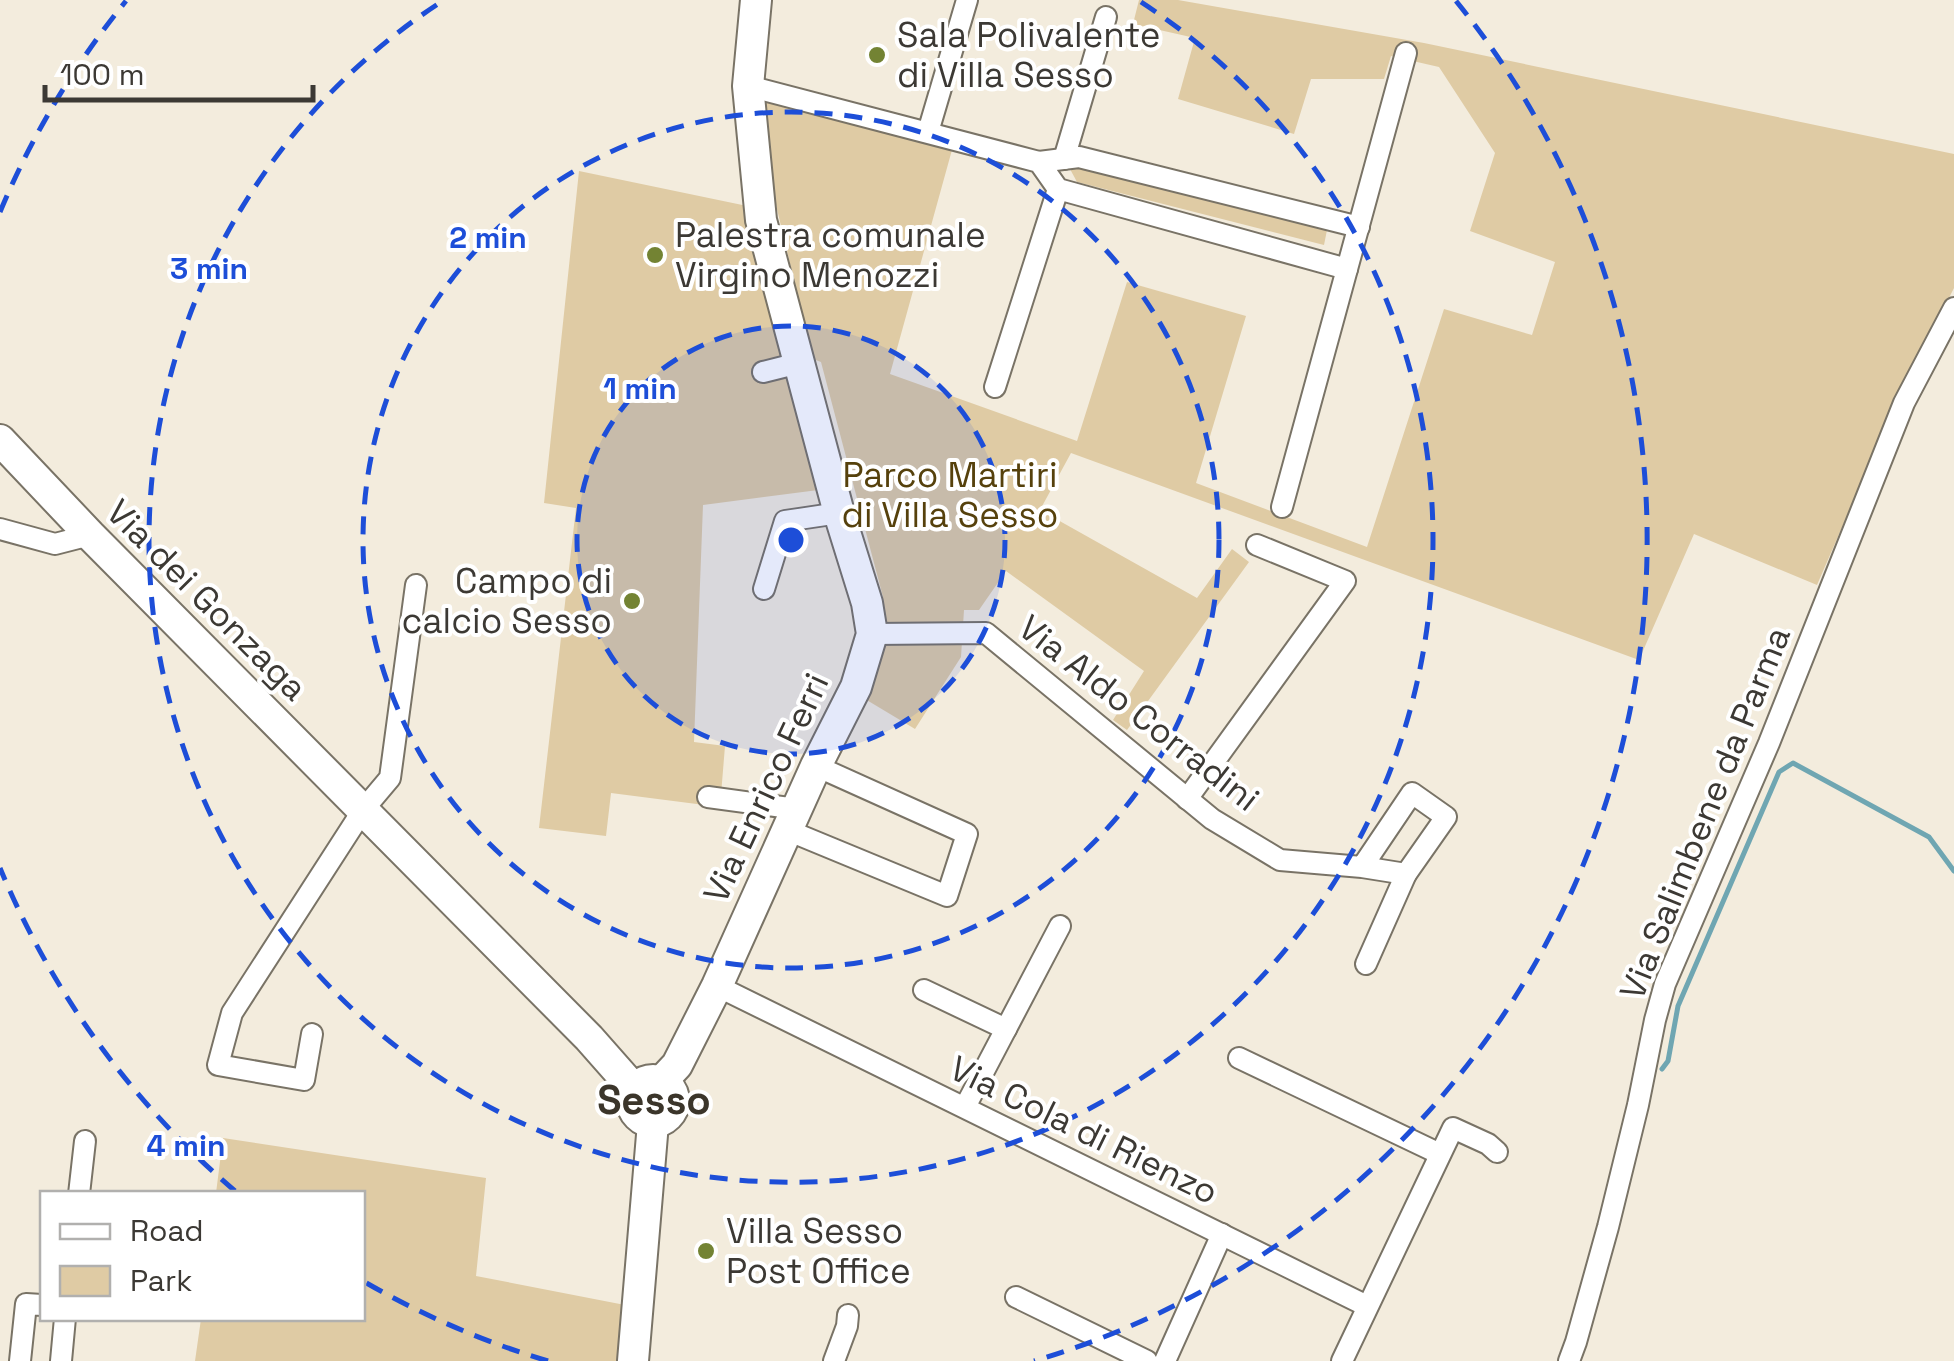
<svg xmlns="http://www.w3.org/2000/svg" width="1954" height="1361" font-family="'Space Grotesk',sans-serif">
<rect width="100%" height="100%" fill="#f3ecdd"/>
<!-- green -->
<g fill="#dfcba4">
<path d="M1139 0H1178L1424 43 1954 154V288L1898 398 1817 585 1694 534 1639 660 1071 453 1040 510 1197 598 1232 549 1249 562 1127 730 1113 720 1144 671 1006 571 979 610H964L961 657 915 729 865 699 882 616 883 597 821 362 813 359 776 205 762 123 765 90 955 139 890 374 1077 441 1127 282 1246 316 1196 483 1367 547 1444 309 1532 335 1555 262 1470 231 1495 153 1439 67 1391 56 1384 79H1311L1294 134 1178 99 1195 38 1133 24Z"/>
<path d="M1081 167 1327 230 1324 245 1077 182 1070 169Z"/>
<path d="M579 171 752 207 826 489 703 505 694 742 725 746 720 807 611 793 606 836 539 828 576 508 544 503Z"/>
<path d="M223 1138 486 1178 476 1276 625 1305 619 1361H195L201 1319 362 1318V1194L216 1193Z"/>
</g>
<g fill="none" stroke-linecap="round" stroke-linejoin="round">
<!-- stream -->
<path stroke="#6fa6b2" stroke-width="5" d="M1662 1069 1668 1061 1678 1006 1779 772 1793 763 1929 837 1954 871"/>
<!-- street casing -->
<g stroke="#797366" stroke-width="24">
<g id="street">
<path d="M748 86 1039 162 1058 189 1347 269"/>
<path d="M928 132 967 0"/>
<path d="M1064 159 1106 17"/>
<path d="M1039 162 1079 157 1359 227"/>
<path d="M763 372 799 363"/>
<path d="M995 387 1058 189"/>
<path d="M1282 507 1406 53"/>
<path d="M0 529 55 544 90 535"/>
<path d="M764 589 785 521 839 513"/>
<path d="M872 634 986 633 1212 819 1280 860 1362 867 1406 874 1446 817 1412 793 1362 867"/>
<path d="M708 797 797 809"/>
<path d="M1187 799 1345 581 1257 545"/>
<path d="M787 830 947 896 967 834 816 766"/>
<path d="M1366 964 1406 874"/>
<path d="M717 986 1367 1306"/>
<path d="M924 990 1006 1029"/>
<path d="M312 1034 304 1080 218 1065 232 1013 363 810 390 778 416 585"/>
<path d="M1239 1058 1440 1154"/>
<path d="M965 1107 1060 926"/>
<path d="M79 1194 85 1141"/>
<path d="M1016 1297 1147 1361"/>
<path d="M20 1361 26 1304 42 1305"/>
<path d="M61 1361 65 1318"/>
<path d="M834 1361 847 1326 848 1315"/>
<path d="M1165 1361 1222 1234"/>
<path d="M1342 1361 1453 1128 1488 1144 1497 1152"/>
<path d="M1569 1361 1576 1342 1608 1227 1638 1105 1655 1020 1665 984 1769 743 1904 403 1954 308"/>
</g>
</g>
<!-- secondary casing -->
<g stroke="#797366" stroke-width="34">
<g id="secondary">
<path d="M0 440 90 535 589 1038 634 1089"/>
<circle cx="653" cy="1101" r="21"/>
<path d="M662 1081 677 1065 717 986 816 766 856 687 872 634 867 603 839 513 761 220 748 86 756 0"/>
<path d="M633 1361 653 1123"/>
</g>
</g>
<!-- street -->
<use href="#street" stroke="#fff" stroke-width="20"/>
<!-- secondary -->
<use href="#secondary" stroke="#fff" stroke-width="30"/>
</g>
<!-- distance rings -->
<circle cx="791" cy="540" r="214" fill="#1d4ed8" fill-opacity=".12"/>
<g fill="none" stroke="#1d4ed8" stroke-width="5" stroke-dasharray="18 12">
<circle cx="791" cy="540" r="214"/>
<circle cx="791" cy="540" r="428"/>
<path d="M1141 2A642 642 0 1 1 441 2"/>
<path d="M548 1361A856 856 0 0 1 363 1281M235 1191A856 856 0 0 1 0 868M0 212A856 856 0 0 1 126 1M1456 1A856 856 0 0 1 1034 1361"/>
</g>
<!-- markers -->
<g fill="#738333" stroke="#fff" stroke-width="4">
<circle cx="877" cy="55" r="10"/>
<circle cx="655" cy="255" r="10"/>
<circle cx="632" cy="601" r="10"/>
<circle cx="706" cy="1251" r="10"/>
</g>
<g text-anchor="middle" stroke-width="8" stroke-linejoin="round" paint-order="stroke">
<!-- poi labels -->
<g font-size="35" fill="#3c3934" stroke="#fff" text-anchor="start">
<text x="897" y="47">Sala Polivalente<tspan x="897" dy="40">di Villa Sesso</tspan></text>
<text x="675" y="247">Palestra comunale<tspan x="675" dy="40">Virgino Menozzi</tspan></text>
<text x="612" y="593" text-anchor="end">Campo di<tspan x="612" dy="40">calcio Sesso</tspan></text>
<text x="726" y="1243">Villa Sesso<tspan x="726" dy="40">Post Office</tspan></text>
</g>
<!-- park labels -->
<g font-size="35" fill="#56410c" stroke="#fff">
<text x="950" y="487">Parco Martiri<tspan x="950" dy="40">di Villa Sesso</tspan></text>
</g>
<!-- street labels -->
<g font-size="35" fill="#3c3934" stroke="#fff">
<text transform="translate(207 600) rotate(45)" y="12">Via dei Gonzaga</text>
<text transform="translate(1139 713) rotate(38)" y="12">Via Aldo Corradini</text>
<text transform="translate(766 788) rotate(-65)" y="12">Via Enrico Ferri</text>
<text transform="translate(1705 813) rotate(-68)" y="12">Via Salimbene da Parma</text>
<text transform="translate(1084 1130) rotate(26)" y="12">Via Cola di Rienzo</text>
</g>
<!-- quarter labels -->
<g font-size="40" font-weight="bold" fill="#3b352a" stroke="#fff">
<text x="654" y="1114">Sesso</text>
</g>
</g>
<circle cx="791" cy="540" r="15" fill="#1d4ed8" stroke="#fff" stroke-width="5"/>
<g font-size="30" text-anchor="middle" font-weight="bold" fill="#1d4ed8" stroke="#fff" stroke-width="8" stroke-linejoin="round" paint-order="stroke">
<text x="488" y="248">2 min</text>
<text x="209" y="279">3 min</text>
<text x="640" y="399">1 min</text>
<text x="186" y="1156">4 min</text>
</g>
<!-- legend -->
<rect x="40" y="1191" width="325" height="130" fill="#ffffff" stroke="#b1b0ae" stroke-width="2.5"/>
<rect x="60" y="1224" width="50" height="15" fill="#ffffff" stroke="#b1b0ae" stroke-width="2.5"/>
<text x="130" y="1241" font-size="30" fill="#3c3934">Road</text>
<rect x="60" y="1266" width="50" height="30" fill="#dfcba4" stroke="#b1b0ae" stroke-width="2.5"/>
<text x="130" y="1291" font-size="30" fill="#3c3934">Park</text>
<!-- scale -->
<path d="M45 85v15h268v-15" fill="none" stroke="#3c3934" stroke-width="5"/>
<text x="60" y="85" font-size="30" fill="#3c3934" stroke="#ffffff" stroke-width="8" paint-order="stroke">100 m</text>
</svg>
